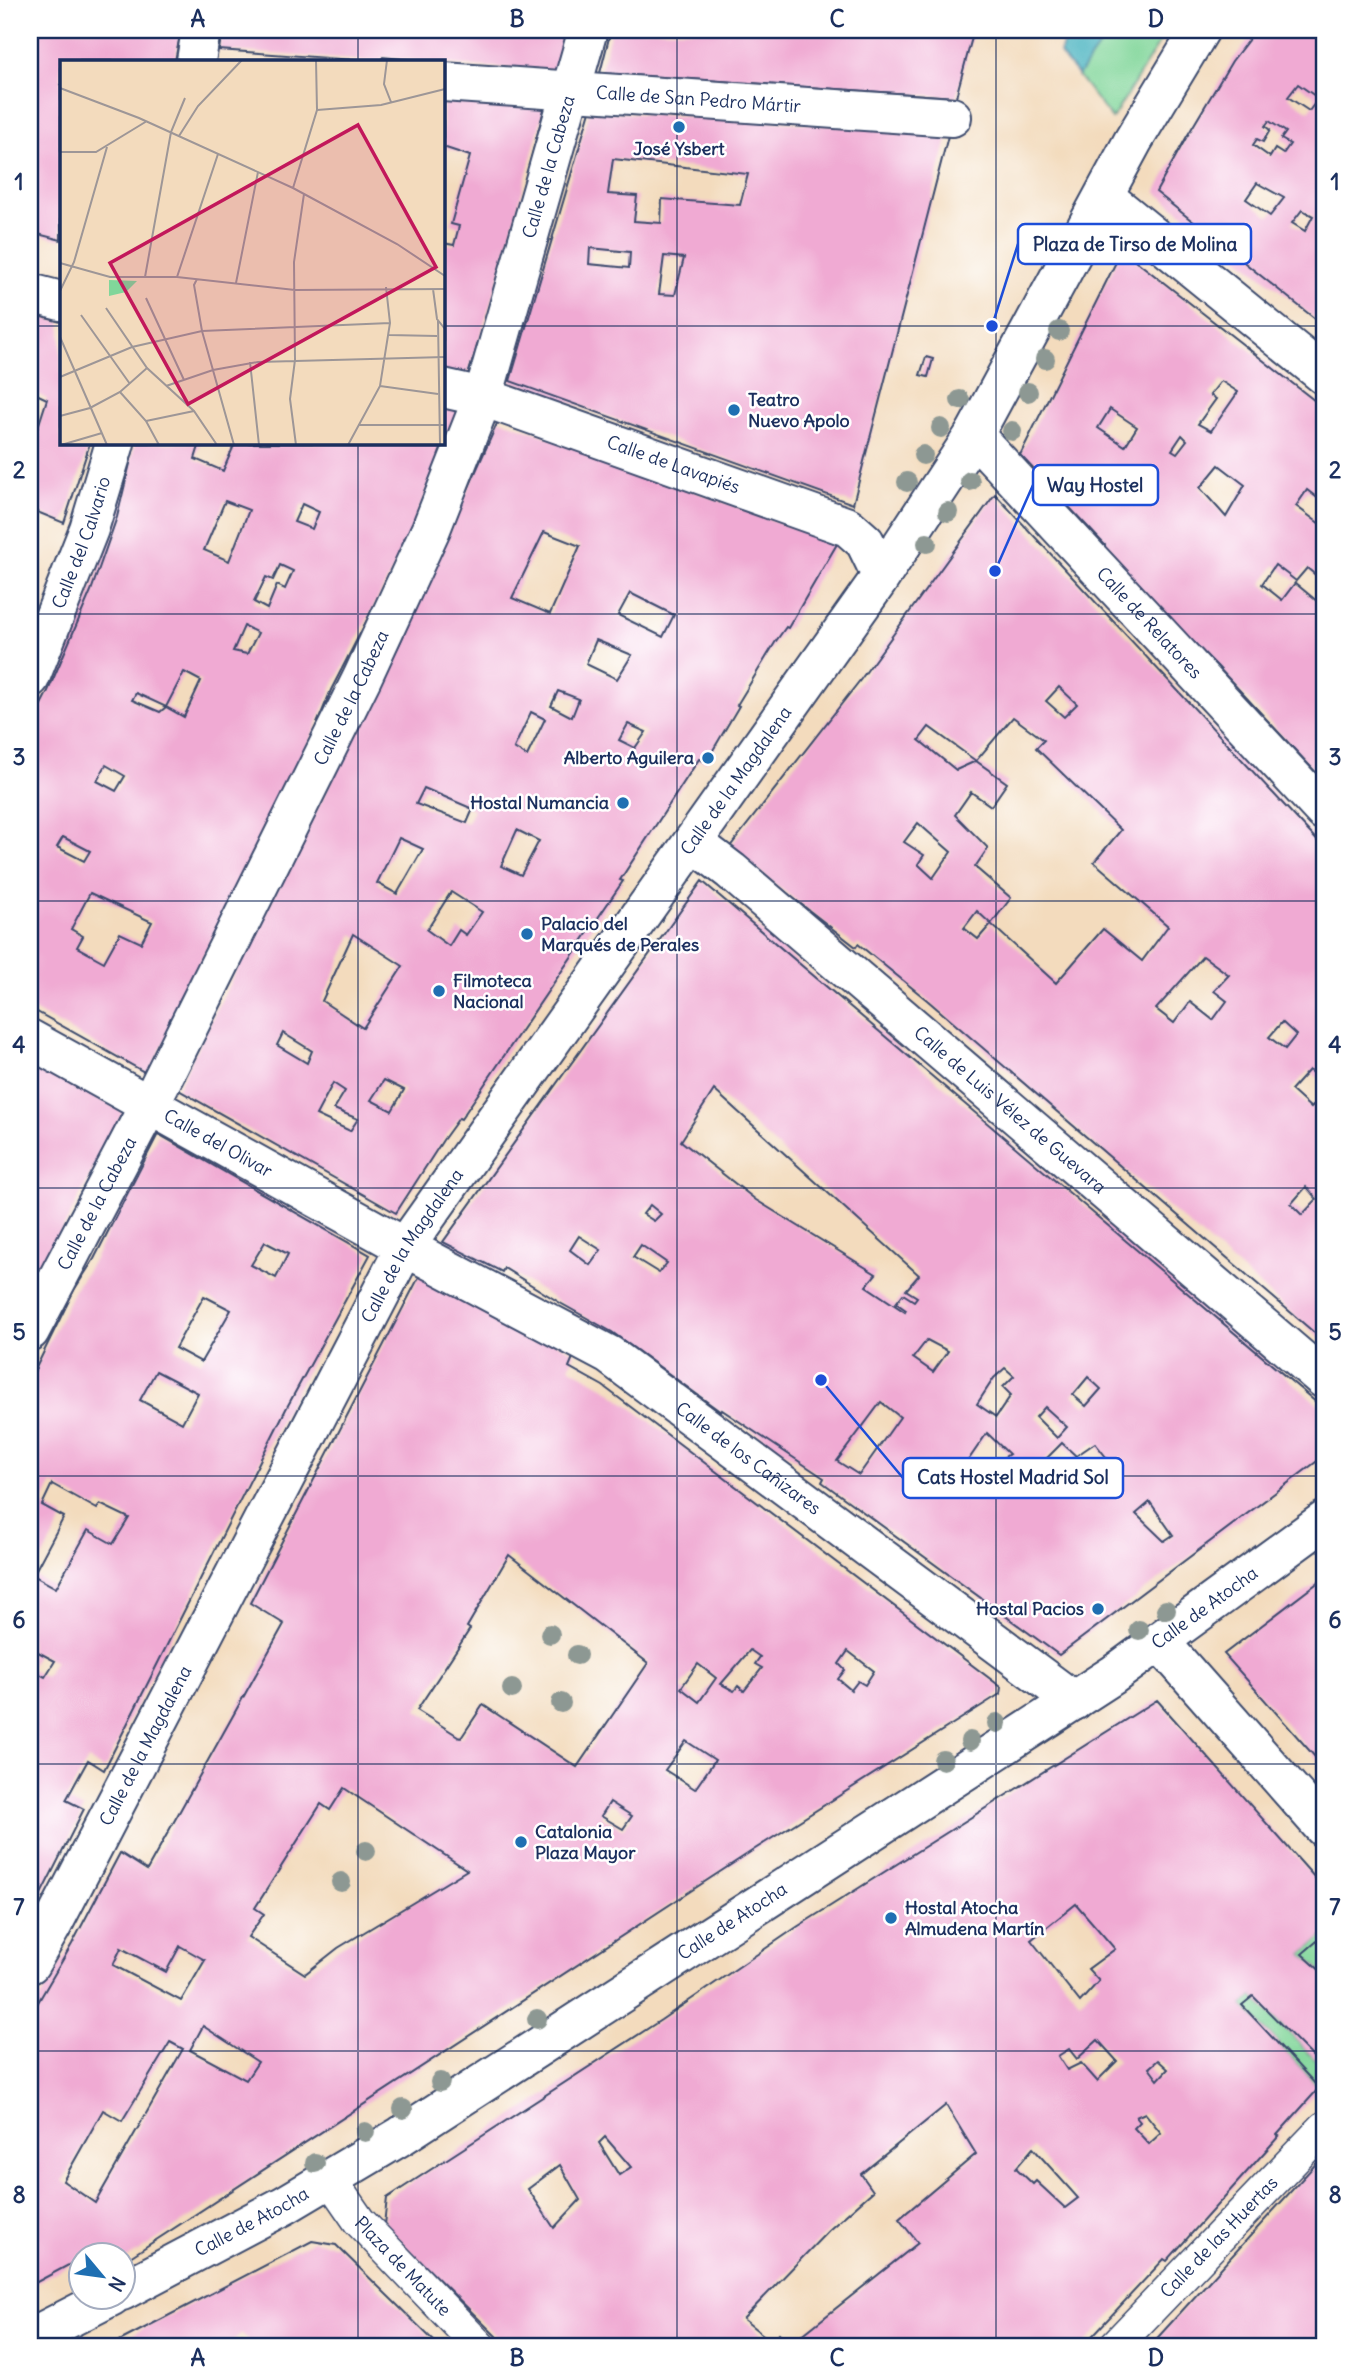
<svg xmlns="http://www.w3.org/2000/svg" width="1354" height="2377" font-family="Delius,sans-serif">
<rect width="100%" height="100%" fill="#fff"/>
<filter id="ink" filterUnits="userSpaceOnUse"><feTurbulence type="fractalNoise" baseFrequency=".0143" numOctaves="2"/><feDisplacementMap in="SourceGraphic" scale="14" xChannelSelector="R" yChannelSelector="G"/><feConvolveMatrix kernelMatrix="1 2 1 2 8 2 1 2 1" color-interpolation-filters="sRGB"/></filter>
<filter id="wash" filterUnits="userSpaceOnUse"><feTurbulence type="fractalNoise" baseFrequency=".00686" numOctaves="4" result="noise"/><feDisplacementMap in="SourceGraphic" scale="28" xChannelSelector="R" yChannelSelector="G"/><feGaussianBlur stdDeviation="1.57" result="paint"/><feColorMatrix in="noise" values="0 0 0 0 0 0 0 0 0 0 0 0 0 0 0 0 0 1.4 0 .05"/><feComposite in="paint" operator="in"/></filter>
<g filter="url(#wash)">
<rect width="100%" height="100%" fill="#f3dbbd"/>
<!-- green -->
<g fill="#81d69a" stroke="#4e827c" stroke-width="2">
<path d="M1110 30H1167L1112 119 1078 76Z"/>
<path d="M1324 1935V1974L1302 1954Z"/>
<path d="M1253 1996 1319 2063 1324 2058V2082L1319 2088 1242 2005Z"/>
</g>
<!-- water -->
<path fill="#42b0bd" stroke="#2e708e" stroke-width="2" d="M1067 30H1110L1078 76 1060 54Z"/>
<g id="blocks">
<!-- building -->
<g fill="#f0aad3" fill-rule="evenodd">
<path d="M30 30H181L175 61H61V240L30 232Z"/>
<path d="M222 30H570L561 71 471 66 383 57 381 61H367L219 50Z"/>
<path d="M611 30H834L882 35 887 30H974L956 97 600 73Z"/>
<path d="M1256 30H1324V326L1156 192 1186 138 1232 61ZM1298 84 1315 96V103L1309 111 1288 97ZM1269 121 1286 132 1281 139 1290 144 1283 154 1275 149 1270 157 1253 145 1257 139 1263 142 1270 130 1265 126ZM1257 183 1284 198 1270 216 1246 199ZM1302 210 1313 216 1305 231 1292 223Z"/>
<path d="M443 100 546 102 501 271 467 378 443 372V243L454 245 459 226 451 224 470 156 443 147Z"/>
<path d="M590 111 949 132 853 504 510 381ZM613 159 748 174 740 205 662 199 661 223 634 221 637 196 608 194ZM590 248 630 252 629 268 589 264ZM664 256 684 258 675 295 659 294Z"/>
<path d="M1122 250 1324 408V503L1307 490 1296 506 1324 527V582L1307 568 1296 581 1275 565 1262 584 1282 600 1295 583 1324 607V781L1217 666 1102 549 1105 545 1020 455ZM1221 381 1238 392 1211 431 1198 424 1216 399 1210 395ZM1110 409 1137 427 1125 446 1098 428ZM1182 435 1187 440 1177 453 1172 450ZM1219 465 1245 485 1226 517 1200 488Z"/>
<path d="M30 314 61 322V443H90L64 523 30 509V424L38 427 47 399 30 391Z"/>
<path d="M926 357 933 359 928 377 920 375Z"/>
<path d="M443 405 460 409 405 546 331 690 299 768 226 914 178 1003 183 1006 148 1074 30 1008V726L48 691 91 591 117 517 135 443H200L195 459 223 471 235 443H443ZM225 501 249 510 229 561 204 550ZM302 504 319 512 312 529 294 522ZM280 565 293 571 285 589 277 585 267 609 254 602 266 577 273 580ZM244 626 258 633 247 654 233 651ZM184 672 201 681 184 717 166 707 160 712 132 700 136 693 166 707ZM106 765 125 776 116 791 97 781ZM63 837 90 851 84 861 57 847ZM90 893 152 922 141 943 120 933 104 962 77 947 83 936 71 929Z"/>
<path d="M499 419 837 544 788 628 786 627 776 641 737 705 739 706 706 762 699 759 620 880 623 881 461 1119 459 1118 443 1140 396 1213 177 1089 400 643ZM544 532 580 546 550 614 512 598ZM630 593 674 615 663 637 618 615ZM596 640 632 655 617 679 586 664ZM558 691 579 699 572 717 551 706ZM531 712 545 719 527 756 514 748ZM628 724 646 732 635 748 619 740ZM424 788 473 809 467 823 416 804ZM517 830 539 841 521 875 501 866ZM399 838 423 849 397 894 377 883ZM451 892 482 912 466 935 459 930 449 946 427 930ZM353 934 403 966 363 1028 322 1001ZM283 1033 312 1051 307 1063 277 1045ZM384 1080 404 1090 392 1111 371 1100ZM333 1083 345 1091 334 1109 358 1119 350 1131 316 1115Z"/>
<path d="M995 494 1324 848V1083L1309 1070 1291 1090 1311 1108 1324 1095V1341L927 1000 858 944 856 947 729 848 861 679ZM1059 687 1077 704 1064 717 1046 701ZM1013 717 1044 740 1036 748 1121 830 1094 862 1168 926 1142 961 1103 929 1056 983 991 924 1011 898 975 867 988 848 955 815 971 792 991 806 1007 783 976 761 956 770 919 740 929 727 976 761ZM918 823 951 852 933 878 918 864 924 855 904 842ZM977 911 991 924 978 939 964 928ZM1203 956 1229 975 1214 991 1227 1001 1213 1020 1190 1002 1174 1023 1156 1009ZM1282 1022 1296 1035 1285 1049 1269 1037ZM1306 1187 1317 1199 1302 1215 1291 1204Z"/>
<path d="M702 881 1324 1409V1456L1059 1655 822 1482 824 1478 722 1410 721 1412 612 1332 562 1304 504 1268 502 1272 443 1242ZM714 1090 919 1275 906 1290 917 1297 914 1301 903 1294 896 1303 906 1310 905 1312 866 1286 876 1274 756 1200 681 1141ZM650 1205 661 1214 654 1221 643 1214ZM579 1236 601 1250 590 1265 570 1250ZM641 1245 667 1263 659 1273 633 1257ZM927 1340 948 1351 933 1372 913 1358ZM1005 1368 1014 1376 1003 1387 1011 1395 996 1417 977 1404 994 1378ZM1088 1377 1101 1389 1086 1406 1073 1395ZM881 1402 900 1417 859 1475 837 1461ZM1045 1407 1067 1427 1057 1438 1036 1417ZM987 1433 1009 1454 962 1486 954 1481ZM1062 1443 1076 1456 1095 1443 1117 1471 1102 1481 1076 1456 1047 1476 1038 1467ZM1150 1502 1173 1535 1164 1541 1136 1514Z"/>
<path d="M30 1060 123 1112 30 1293Z"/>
<path d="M158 1134 370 1255 286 1409 104 1770 88 1760 66 1800 84 1809 38 1900 30 1896V1478L33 1473 30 1472V1380L74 1290 94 1259ZM265 1242 288 1254 276 1278 251 1265ZM204 1296 231 1310 201 1362 175 1348ZM156 1371 198 1393 182 1423 140 1400ZM52 1484 97 1509 100 1504 129 1518 113 1544 88 1530 56 1588 33 1575 64 1517 42 1505ZM38 1652 55 1661 45 1677 30 1669Z"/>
<path d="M422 1271 575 1353 569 1367 603 1386 1001 1687 1000 1694 755 1849 127 2259 122 2257V2254L102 2248 90 2254 80 2255V2259L35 2283 30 2284V2016L72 1944 120 1853 147 1870 284 1624 250 1603ZM509 1555 648 1663 577 1767 483 1705 461 1738 417 1710 470 1629 467 1627ZM750 1650 760 1657 755 1664 762 1668 744 1691 738 1686 734 1691 721 1684ZM848 1651 874 1671 865 1685 858 1681 851 1690 838 1679 845 1670 839 1664ZM698 1664 716 1678 699 1702 681 1688ZM686 1741 715 1760 695 1789 665 1770ZM344 1788 467 1870 338 1948 305 1974 248 1937 264 1914 255 1908 321 1804 330 1810ZM610 1802 632 1816 623 1829 601 1816ZM180 1946 205 1960 181 2001 113 1965 121 1948 166 1972ZM203 2026 258 2062 246 2080 190 2050ZM170 2042 183 2049 95 2203 63 2181 103 2110 122 2121Z"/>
<path d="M1324 1578V1767L1224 1654Z"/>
<path d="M1157 1700 1324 1888V1935L1302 1954 1324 1974V2058L1319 2063 1253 1996 1242 2005 1319 2088 1277 2135 1279 2136 1167 2261 1164 2259 1082 2347H795L791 2344 918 2243 899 2219 976 2154 946 2105 861 2174 873 2191 829 2230 743 2319 772 2342 779 2333 792 2347H507L384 2225 387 2198 661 2020 797 1927ZM1076 1904 1115 1949 1088 1969 1099 1981 1080 2002 1031 1940ZM1098 2040 1117 2061 1097 2081 1081 2063 1067 2070 1058 2056 1069 2049 1077 2059ZM1158 2060 1168 2069 1158 2080 1149 2068ZM1145 2113 1161 2133 1149 2144 1134 2128 1140 2122 1136 2117ZM605 2137 631 2167 619 2175 599 2143ZM1033 2148 1078 2198 1065 2208 1036 2181 1033 2184 1016 2168ZM560 2165 580 2200 554 2228 528 2189Z"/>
<path d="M1324 2155 1323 2278 1324 2279V2347H1149Z"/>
<path d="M312 2241 336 2245 440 2347H254L242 2334 230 2344 232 2347H108Z"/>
</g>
</g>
</g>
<g filter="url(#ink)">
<use href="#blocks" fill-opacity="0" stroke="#3b496c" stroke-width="2"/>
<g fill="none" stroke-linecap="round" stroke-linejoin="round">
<!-- pedestrian casing -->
<g stroke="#3b496c" stroke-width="35">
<g id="pedestrian">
<path id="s1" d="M330 2179 359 2221 480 2347"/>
<path id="s2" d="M1114 2347 1324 2128"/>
</g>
</g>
<!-- minor casing -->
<g stroke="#3b496c" stroke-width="42">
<g id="minor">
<path d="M196 61 201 30"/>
<path id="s3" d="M443 82 952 117"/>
<path d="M1105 197 1324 375"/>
<path d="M30 293 61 301"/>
<path id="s4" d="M443 388 483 397 848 527 865 542 881 575"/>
<path id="s5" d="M974 435 1324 811"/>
<path id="s6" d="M30 678 89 529 115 443"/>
<path id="s7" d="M693 842 731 871 1324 1379"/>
<path id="s8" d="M30 1039 405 1247 609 1355 1074 1701"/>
<path id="s9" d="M30 1331 159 1086 362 678 431 529 483 397 588 30"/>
<path d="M1160 1642 1324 1828"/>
</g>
</g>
<!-- tertiary casing -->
<g stroke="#3b496c" stroke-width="42">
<g id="tertiary">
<path id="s10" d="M30 1964 52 1926 405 1247 878 581 974 435 1133 141 1200 30"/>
<path id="s11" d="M122 2291 285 2205 401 2136 1113 1675 1324 1521"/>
<path d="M30 2338 112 2296"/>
</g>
</g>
<!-- pedestrian -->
<use href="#pedestrian" stroke="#fff" stroke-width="32"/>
<!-- minor -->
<use href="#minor" stroke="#fff" stroke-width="38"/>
<!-- tertiary -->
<use href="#tertiary" stroke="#fff" stroke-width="38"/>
</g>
<!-- trees -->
<g fill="#8d9893">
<circle cx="1059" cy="331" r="10"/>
<circle cx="1045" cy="359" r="10"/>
<circle cx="1028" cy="392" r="10"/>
<circle cx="960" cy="400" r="10"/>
<circle cx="941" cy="428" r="10"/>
<circle cx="1012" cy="431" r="10"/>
<circle cx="923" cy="455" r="10"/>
<circle cx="970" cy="481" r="10"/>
<circle cx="907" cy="482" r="10"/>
<circle cx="948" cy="512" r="10"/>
<circle cx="927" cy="543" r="10"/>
<circle cx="1166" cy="1610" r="10"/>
<circle cx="1139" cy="1630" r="10"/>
<circle cx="550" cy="1634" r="10"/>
<circle cx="577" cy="1655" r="10"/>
<circle cx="512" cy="1689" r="10"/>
<circle cx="561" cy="1703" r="10"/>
<circle cx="997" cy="1723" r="10"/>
<circle cx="970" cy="1741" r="10"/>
<circle cx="943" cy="1760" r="10"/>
<circle cx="366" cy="1851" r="10"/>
<circle cx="341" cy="1882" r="10"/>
<circle cx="537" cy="2019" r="10"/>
<circle cx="440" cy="2082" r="10"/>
<circle cx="403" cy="2109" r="10"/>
<circle cx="365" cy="2132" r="10"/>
<circle cx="315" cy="2163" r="10"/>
</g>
</g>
<!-- grid -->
<path fill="none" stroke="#1b2f5e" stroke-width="2" stroke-opacity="0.55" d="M358 30V61M677 30V2347M996 30V2347M30 326H61M443 326H1324M358 443V2347M30 614H1324M30 901H1324M30 1188H1324M30 1476H1324M30 1764H1324M30 2051H1324"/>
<!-- markers -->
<g fill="#1f6fb2" stroke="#fff" stroke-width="2.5">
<circle cx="679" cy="127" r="7"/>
<circle cx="734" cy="410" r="7"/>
<circle cx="708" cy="758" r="7"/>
<circle cx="623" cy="803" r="7"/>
<circle cx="527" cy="934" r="7"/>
<circle cx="439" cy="991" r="7"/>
<circle cx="1098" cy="1609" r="7"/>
<circle cx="521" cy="1842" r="7"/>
<circle cx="891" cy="1918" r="7"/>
</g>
<g text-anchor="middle" stroke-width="5" stroke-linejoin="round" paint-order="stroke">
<!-- street labels -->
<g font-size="18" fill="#1b2f5e" stroke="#fff">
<text dy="6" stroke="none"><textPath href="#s3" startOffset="256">Calle de San Pedro Mártir</textPath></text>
<text dy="6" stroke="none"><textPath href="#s9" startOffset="1278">Calle de la Cabeza</textPath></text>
<text dy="6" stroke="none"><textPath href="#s4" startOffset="243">Calle de Lavapiés</textPath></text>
<text dy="6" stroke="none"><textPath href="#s6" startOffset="145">Calle del Calvario</textPath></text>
<text dy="6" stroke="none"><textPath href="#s5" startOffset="257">Calle de Relatores</textPath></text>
<text dy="6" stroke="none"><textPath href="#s9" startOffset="710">Calle de la Cabeza</textPath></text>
<text dy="6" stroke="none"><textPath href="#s10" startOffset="1381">Calle de la Magdalena</textPath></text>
<text dy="6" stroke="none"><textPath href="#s7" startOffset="415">Calle de Luis Vélez de Guevara</textPath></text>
<text dy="6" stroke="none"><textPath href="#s8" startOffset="215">Calle del Olivar</textPath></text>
<text dy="6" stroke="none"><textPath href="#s9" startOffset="144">Calle de la Cabeza</textPath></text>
<text dy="6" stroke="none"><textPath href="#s10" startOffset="814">Calle de la Magdalena</textPath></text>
<text dy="6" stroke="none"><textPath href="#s8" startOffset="833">Calle de los Cañizares</textPath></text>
<text dy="6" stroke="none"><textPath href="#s11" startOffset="1281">Calle de Atocha</textPath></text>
<text dy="6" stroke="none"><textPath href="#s10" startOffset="247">Calle de la Magdalena</textPath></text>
<text dy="6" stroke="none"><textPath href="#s11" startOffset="714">Calle de Atocha</textPath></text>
<text dy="6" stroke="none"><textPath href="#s11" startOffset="147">Calle de Atocha</textPath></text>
<text dy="6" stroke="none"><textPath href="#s2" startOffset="152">Calle de las Huertas</textPath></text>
<text dy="6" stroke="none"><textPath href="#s1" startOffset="114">Plaza de Matute</textPath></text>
</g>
<!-- poi labels -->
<g font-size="18" font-weight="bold" fill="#1b2f5e" stroke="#fff" text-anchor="start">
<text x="679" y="155" text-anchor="middle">José Ysbert</text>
<text x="748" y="406">Teatro<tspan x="748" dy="21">Nuevo Apolo</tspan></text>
<text x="694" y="764" text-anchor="end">Alberto Aguilera</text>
<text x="609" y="809" text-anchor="end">Hostal Numancia</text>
<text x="541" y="930">Palacio del<tspan x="541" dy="21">Marqués de Perales</tspan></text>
<text x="453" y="987">Filmoteca<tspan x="453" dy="21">Nacional</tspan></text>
<text x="1084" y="1615" text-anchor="end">Hostal Pacios</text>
<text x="535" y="1838">Catalonia<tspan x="535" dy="21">Plaza Mayor</tspan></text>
<text x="905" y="1914">Hostal Atocha<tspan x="905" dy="21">Almudena Martín</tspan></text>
</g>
</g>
<!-- overview -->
<g transform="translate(60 60)">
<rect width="385" height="385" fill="#f3dbbd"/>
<path d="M49 220 77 221 66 232 49 236Z" fill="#81d69a"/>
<path fill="none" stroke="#9d9697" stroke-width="2" d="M327 0 324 24 331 42M0 28 79 58 233 128 337 184 385 216M257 50 321 45 385 29M119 76 138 46 182 0M0 92H36L87 61M233 128 257 50 256 0M0 203 50 217H117L235 230 385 229M85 217 111 72 125 38M117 217 158 94M137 219 134 225 142 271 174 385M176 223 198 112M373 229 377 259 385 269M0 231 14 202 47 87M86 238 124 320M46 248 87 308 134 351 157 385M21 255 70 324M378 261 380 385M329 275 377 276M0 277 47 385M190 302 199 385M0 317 72 287 142 271 330 263M106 326 153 310 198 302 385 297M320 326 378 334M60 332 86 361 99 385M0 356 30 348 60 332 87 308M86 361 134 351M298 365H385M1 385 42 373M236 385 230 339 235 300 234 202 244 134M288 385 320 326 330 263 326 227"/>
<path fill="#c2185b" fill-opacity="0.15" stroke="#c2185b" stroke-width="3.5" d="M298 65 376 207 128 344 50 203Z"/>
<rect width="385" height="385" fill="none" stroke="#1b2f5e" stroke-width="3.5"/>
</g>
<!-- callouts -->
<path fill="none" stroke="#1d4ed8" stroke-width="2.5" d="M992 326L1018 244M995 571L1033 485M821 1380L903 1478"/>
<g fill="#1d4ed8" stroke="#fff" stroke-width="2.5">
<circle cx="992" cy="326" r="7"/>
<circle cx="995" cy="571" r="7"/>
<circle cx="821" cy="1380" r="7"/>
</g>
<g fill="#fff" stroke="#1d4ed8" stroke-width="2.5">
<rect x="1018" y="224" width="233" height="40" rx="7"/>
<rect x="1033" y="465" width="125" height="40" rx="7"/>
<rect x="903" y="1458" width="220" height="40" rx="7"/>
</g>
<g font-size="19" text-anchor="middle" font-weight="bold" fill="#1b2f5e">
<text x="1135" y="251">Plaza de Tirso de Molina</text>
<text x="1095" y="492">Way Hostel</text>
<text x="1013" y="1484">Cats Hostel Madrid Sol</text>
</g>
<!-- margin -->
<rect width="1354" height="2377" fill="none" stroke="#fff" stroke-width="77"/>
<!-- north arrow -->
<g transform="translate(102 2276) rotate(119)"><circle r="33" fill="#ffffff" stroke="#a4acbf" stroke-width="2"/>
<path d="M0-5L12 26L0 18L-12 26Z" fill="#1f6fb2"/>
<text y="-10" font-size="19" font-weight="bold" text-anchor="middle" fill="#1b2f5e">N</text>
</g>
<rect x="38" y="38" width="1278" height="2300" fill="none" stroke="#1b2f5e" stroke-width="2.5"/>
<g font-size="23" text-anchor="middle" font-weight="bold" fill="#1b2f5e">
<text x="198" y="27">A</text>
<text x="517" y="27">B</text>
<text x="837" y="27">C</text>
<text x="1156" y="27">D</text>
<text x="19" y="190">1</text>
<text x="1335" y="190">1</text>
<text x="19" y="478">2</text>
<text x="1335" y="478">2</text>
<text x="19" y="765">3</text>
<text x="1335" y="765">3</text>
<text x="19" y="1053">4</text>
<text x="1335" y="1053">4</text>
<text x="19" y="1340">5</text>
<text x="1335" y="1340">5</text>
<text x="19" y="1628">6</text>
<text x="1335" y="1628">6</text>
<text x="19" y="1915">7</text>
<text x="1335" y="1915">7</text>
<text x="19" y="2203">8</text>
<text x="1335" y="2203">8</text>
<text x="198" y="2366">A</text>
<text x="517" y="2366">B</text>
<text x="837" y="2366">C</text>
<text x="1156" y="2366">D</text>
</g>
</svg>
